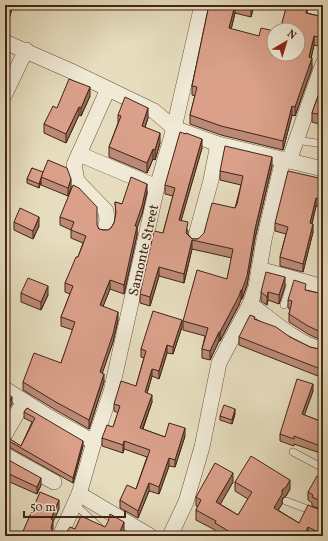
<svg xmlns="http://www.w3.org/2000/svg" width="328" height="541" font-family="Vollkorn,serif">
<rect width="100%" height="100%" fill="#e6ddbe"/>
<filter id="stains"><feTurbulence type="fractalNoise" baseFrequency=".005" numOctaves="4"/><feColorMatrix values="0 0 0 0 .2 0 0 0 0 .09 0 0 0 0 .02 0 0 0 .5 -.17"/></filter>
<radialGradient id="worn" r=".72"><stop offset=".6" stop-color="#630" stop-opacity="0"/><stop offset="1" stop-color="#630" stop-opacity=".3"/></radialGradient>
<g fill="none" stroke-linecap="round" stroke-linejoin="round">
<!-- service casing -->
<g stroke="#6c5240" stroke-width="8">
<g id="service">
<path d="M310 12 323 14"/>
<path d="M296 140 323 144"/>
<path d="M284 305 292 279"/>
<path d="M293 452 323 468"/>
<path d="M286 501 323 515"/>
<path d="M80 509 101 529"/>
</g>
</g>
<!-- minor casing -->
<g stroke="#6c5240" stroke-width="16">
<g id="minor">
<path d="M5 42 71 71 154 111 174 128 218 144 323 169"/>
<path d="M5 94 26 50"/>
<path d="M79 154 157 187"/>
<path d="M289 161 323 64"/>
<path d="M105 230 107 220 106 211 77 181 74 165 108 89"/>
<path d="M195 239 211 180 218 144"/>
<path d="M259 269 323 287"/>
<path d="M250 304C273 321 296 343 323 350"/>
<path d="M5 389 49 417 94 442"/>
<path d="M5 434 24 401"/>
<path d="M5 455 54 482"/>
<path d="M79 494 150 536"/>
<path d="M60 536 79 494 94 442 111 392 157 187 174 128 202 5"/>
<path d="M170 536 186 502 202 447 219 363 250 304 256 287 264 240 283 159"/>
</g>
</g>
<!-- service -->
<use href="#service" stroke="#efe9d5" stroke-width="7"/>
<!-- minor -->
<use href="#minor" stroke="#efe9d5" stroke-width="15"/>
</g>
<!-- wall -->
<g fill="#bb8a77" stroke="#432416">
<path d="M5 5H13L7 26H5Z"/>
<path d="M209 5H254L251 17 235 13 231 29 274 54 292 9 309 7 307 9V13L323 17V47L314 45 311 58 312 68 295 116 292 115 283 150 221 135 190 124V115L195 96 192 95V86Z"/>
<path d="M323 82V125L312 122V113Z"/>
<path d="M90 96 81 116 79 115 66 143 44 133V124L57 108Z"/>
<path d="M118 115 148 118 145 127 160 143 155 160 153 159 147 173 109 157V147L118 123Z"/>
<path d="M202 148 181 220 188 231V234L192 239H198L235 208 241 185 220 180V171L272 166 255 238 247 285 242 299H241L239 305 220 341H219L210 360 202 358V349L205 336 183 330V321L227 279 232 258 192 249 184 283 159 276 150 306 140 303V294L163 233 173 196 165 194V185Z"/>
<path d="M32 168 71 188 68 196 41 185V182L39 188 27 183V179Z"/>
<path d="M323 179V208L316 206 312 224 313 232 303 272 280 266V257L286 234 275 231V223Z"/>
<path d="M147 192 142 214 137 228V235L124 294 110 289 103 306 118 320 113 342 102 373 104 382 89 429 54 409 23 390V382L61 363 73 330 61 326V317L70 294 65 292V283L78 257 83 243 71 238V230L60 225V217L97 225 99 229 103 230H108L111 228 114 223 116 215 115 202 122 204Z"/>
<path d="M14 222 39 226 33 239 14 230Z"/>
<path d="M285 286 279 304 268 300 267 305 261 301V292Z"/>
<path d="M306 290 323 294V341L308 334 289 322V314L290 309 288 308V300Z"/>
<path d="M21 293 48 295 41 310 21 302Z"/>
<path d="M255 319 310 347 323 350V378L239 345V337Z"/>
<path d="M182 327 173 354 167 353 159 379 152 376 147 393 152 402 143 429 165 437 185 436 175 467 169 466 159 494 149 491 138 518 120 508V500L136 489 147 457 124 449 123 453 102 446V438L113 427 118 413 114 411V404L136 386 144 358 141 357V349Z"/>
<path d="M313 391 304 415 323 422V454L294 444V446L280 441V434Z"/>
<path d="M27 408 83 446 73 483 9 447 5 446V437L21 446 32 422 24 418V412Z"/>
<path d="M235 414 232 424 220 420V416Z"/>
<path d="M5 458 41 485 37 494 5 480Z"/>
<path d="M323 479V510L312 506V503L308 500V492Z"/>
<path d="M233 482 220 504 238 515 248 499 235 491V482L290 489 286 496 282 499V504L278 510 299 523 323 511V532L321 536H221L215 532V530L196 520V510L198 507 196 506V497Z"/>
</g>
<!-- shaded-wall -->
<g fill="#997061" stroke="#432416">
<path d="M11 5H13L7 26V18Z"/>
<path d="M235 5V13L229 38V28Z"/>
<path d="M251 5H254L251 17Z"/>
<path d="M305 5H310L309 7 307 9V16L306 22Z"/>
<path d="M314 36V45L309 67 312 58V68L295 116V107L309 57Z"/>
<path d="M90 87V96L81 116V108Z"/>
<path d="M292 106V115L283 150V141Z"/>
<path d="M79 107V115L66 143V134Z"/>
<path d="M148 108V118L142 136V126Z"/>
<path d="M160 133V143L155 160V150Z"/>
<path d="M202 139V148L179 228V220Z"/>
<path d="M153 149V159L147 173V163Z"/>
<path d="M272 157V166L255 238 247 285 242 299V290L255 229Z"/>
<path d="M41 178V182L39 188V184Z"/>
<path d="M71 179V188L68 196V188Z"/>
<path d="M147 184V192L142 214 137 228V235L124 294V285L135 226Z"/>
<path d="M316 198V206L310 231V223Z"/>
<path d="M39 217V226L33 239V231Z"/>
<path d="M313 224V232L303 272V264Z"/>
<path d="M192 240V249L184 283V274Z"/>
<path d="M159 267V276L150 306V297Z"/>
<path d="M285 277V286L279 304V295Z"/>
<path d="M110 280V289L100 314V305Z"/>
<path d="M48 286V295L41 310V302Z"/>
<path d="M241 290V299L239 305 220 341V332Z"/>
<path d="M268 292V300L267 305V297Z"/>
<path d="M118 312V320L113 342 100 380V372Z"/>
<path d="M182 320V327L173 354V347Z"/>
<path d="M219 332V341L210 360V351Z"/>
<path d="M167 345V353L159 379V371Z"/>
<path d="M152 369V376L145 400V392Z"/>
<path d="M104 374V382L89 429V420Z"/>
<path d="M313 384V391L302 422V414Z"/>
<path d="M152 395V402L140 435V428Z"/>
<path d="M12 397V404L5 416V409Z"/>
<path d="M235 409V414L232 424V420Z"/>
<path d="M185 428V436L175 467V460Z"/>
<path d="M83 441V446L73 483V478Z"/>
<path d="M124 441V449L123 453V445Z"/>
<path d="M169 458V466L159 494V487Z"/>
<path d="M233 473V482L216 512V502Z"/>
<path d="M41 478V485L37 494V487Z"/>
<path d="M290 480V489L286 496 282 499V504L274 517V508L282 490Z"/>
<path d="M149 483V491L138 518V511Z"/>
<path d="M59 500V509L53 522V529L51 536V519Z"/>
<path d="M323 511V520L319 518Z"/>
<path d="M124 522V531L122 536H118Z"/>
<path d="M323 523V532L321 536H318V532Z"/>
<path d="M308 527V536H304Z"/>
</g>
<!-- building -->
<g fill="#daa08a" stroke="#432416">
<path d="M5 5H11L7 18 5 17Z"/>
<path d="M209 5H235L229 28 259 36 261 28 274 31V54H298V30H280L286 8 292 9 293 5H307V6L306 13 323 17V38L314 36 309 57 312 58 295 107 292 106 283 141 221 126 190 115 197 87 192 86Z"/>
<path d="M240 5H251V8Z"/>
<path d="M69 79 90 87 81 108 79 107 66 134 44 124 53 106 57 108Z"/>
<path d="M323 82V115L312 113Z"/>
<path d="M125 97 148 108 142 126 160 133 155 150 153 149 147 163 109 147 121 116 118 115Z"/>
<path d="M180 132 186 134V133L202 139 179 220 188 222 186 233 192 239H198L204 233 212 203 235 208 237 204 243 176 220 171 225 146 272 157 255 229 247 276 242 290H241L239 296 220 332H219L210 351 202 349 208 328 183 321 197 270 227 279 233 249 192 240 184 274 159 267 150 297 140 294 154 231 163 233 175 188 165 185Z"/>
<path d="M48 160 67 168 71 179 68 188 41 177Z"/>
<path d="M32 168 43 172 39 184 27 179Z"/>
<path d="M288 171 323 179V200L316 198 310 223 313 224 303 264 280 257 288 227 275 223Z"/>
<path d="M131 177 147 184 142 206 135 226H137L124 285 110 280 100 305 118 312 113 334 100 372 104 374 89 420 54 401 23 382 34 353 61 363 75 322 61 317 73 286 65 283 76 257H78L86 236 71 230 74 222 60 217 73 185 79 188 97 207V225L99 229 103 230H108L111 228 114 223 116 213 115 202 122 204Z"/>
<path d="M20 208 39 217 33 231 14 222Z"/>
<path d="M266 272 285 277 279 295 268 292 267 297 261 292Z"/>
<path d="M28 278 48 286 41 302 21 293Z"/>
<path d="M294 280 306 284 305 290 323 294V333L308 326 289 314 292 301 288 300Z"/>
<path d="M153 311 182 320 173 347 167 345 159 371 152 369 145 392 152 395 140 428 165 437 169 423 185 428 175 460 169 458 159 487 149 483 138 511 120 500 127 485 136 489 150 450 124 441 123 445 102 438 107 425 113 427 120 406 114 404 121 381 136 386 146 351 141 349Z"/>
<path d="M250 315 255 317 254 319 276 327 290 337 310 347 323 350V370L239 337Z"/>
<path d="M297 379 313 384 302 414 323 422V447L294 436V439L280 434Z"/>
<path d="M5 392 12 397 5 409Z"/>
<path d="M224 405 235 409 232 420 220 416Z"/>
<path d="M27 408 83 441 73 478 9 441 5 440V437H7L21 446 35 418 24 412Z"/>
<path d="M251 456 290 480 286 487 282 490V494L274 508 299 523 308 505 323 511 319 518 323 520V523L318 532 308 527 304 536H235V535L215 523 216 521 196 510 201 500 196 497 215 463 233 473 216 502 238 515 252 492 235 482Z"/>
<path d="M5 458 41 478 37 487 5 472Z"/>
<path d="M317 476 323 479V502L312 497 313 495 308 492Z"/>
<path d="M40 492 59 500 51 519 53 520 51 528 53 532 57 535 61 536 65 534 70 527 75 529 81 516 105 527 108 522 110 514 124 522 118 536H21Z"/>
</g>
<g text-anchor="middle" stroke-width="3.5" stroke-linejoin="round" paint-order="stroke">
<!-- street labels -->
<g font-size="14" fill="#432416" stroke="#efe9d5">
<text transform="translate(143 250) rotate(-77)" y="5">Samonte Street</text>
</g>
</g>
<!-- margin -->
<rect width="328" height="541" fill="none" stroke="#e6ddbe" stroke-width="20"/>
<rect x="6" y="6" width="316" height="529" fill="none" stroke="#432416" stroke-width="2"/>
<rect x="10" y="10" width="308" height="521" fill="none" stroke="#432416"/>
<!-- north arrow -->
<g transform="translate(286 42) rotate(38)"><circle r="19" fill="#efe9d5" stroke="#aa9a89"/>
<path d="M0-3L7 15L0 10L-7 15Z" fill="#8f2418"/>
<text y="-6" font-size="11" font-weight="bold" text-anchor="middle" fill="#432416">N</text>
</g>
<!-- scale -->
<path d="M24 511v6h101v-6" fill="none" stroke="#432416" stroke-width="2"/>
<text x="30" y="511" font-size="12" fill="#432416" stroke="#efe9d5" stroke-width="3" paint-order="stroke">50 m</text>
<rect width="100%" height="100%" filter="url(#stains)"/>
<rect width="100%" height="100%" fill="url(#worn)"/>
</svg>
